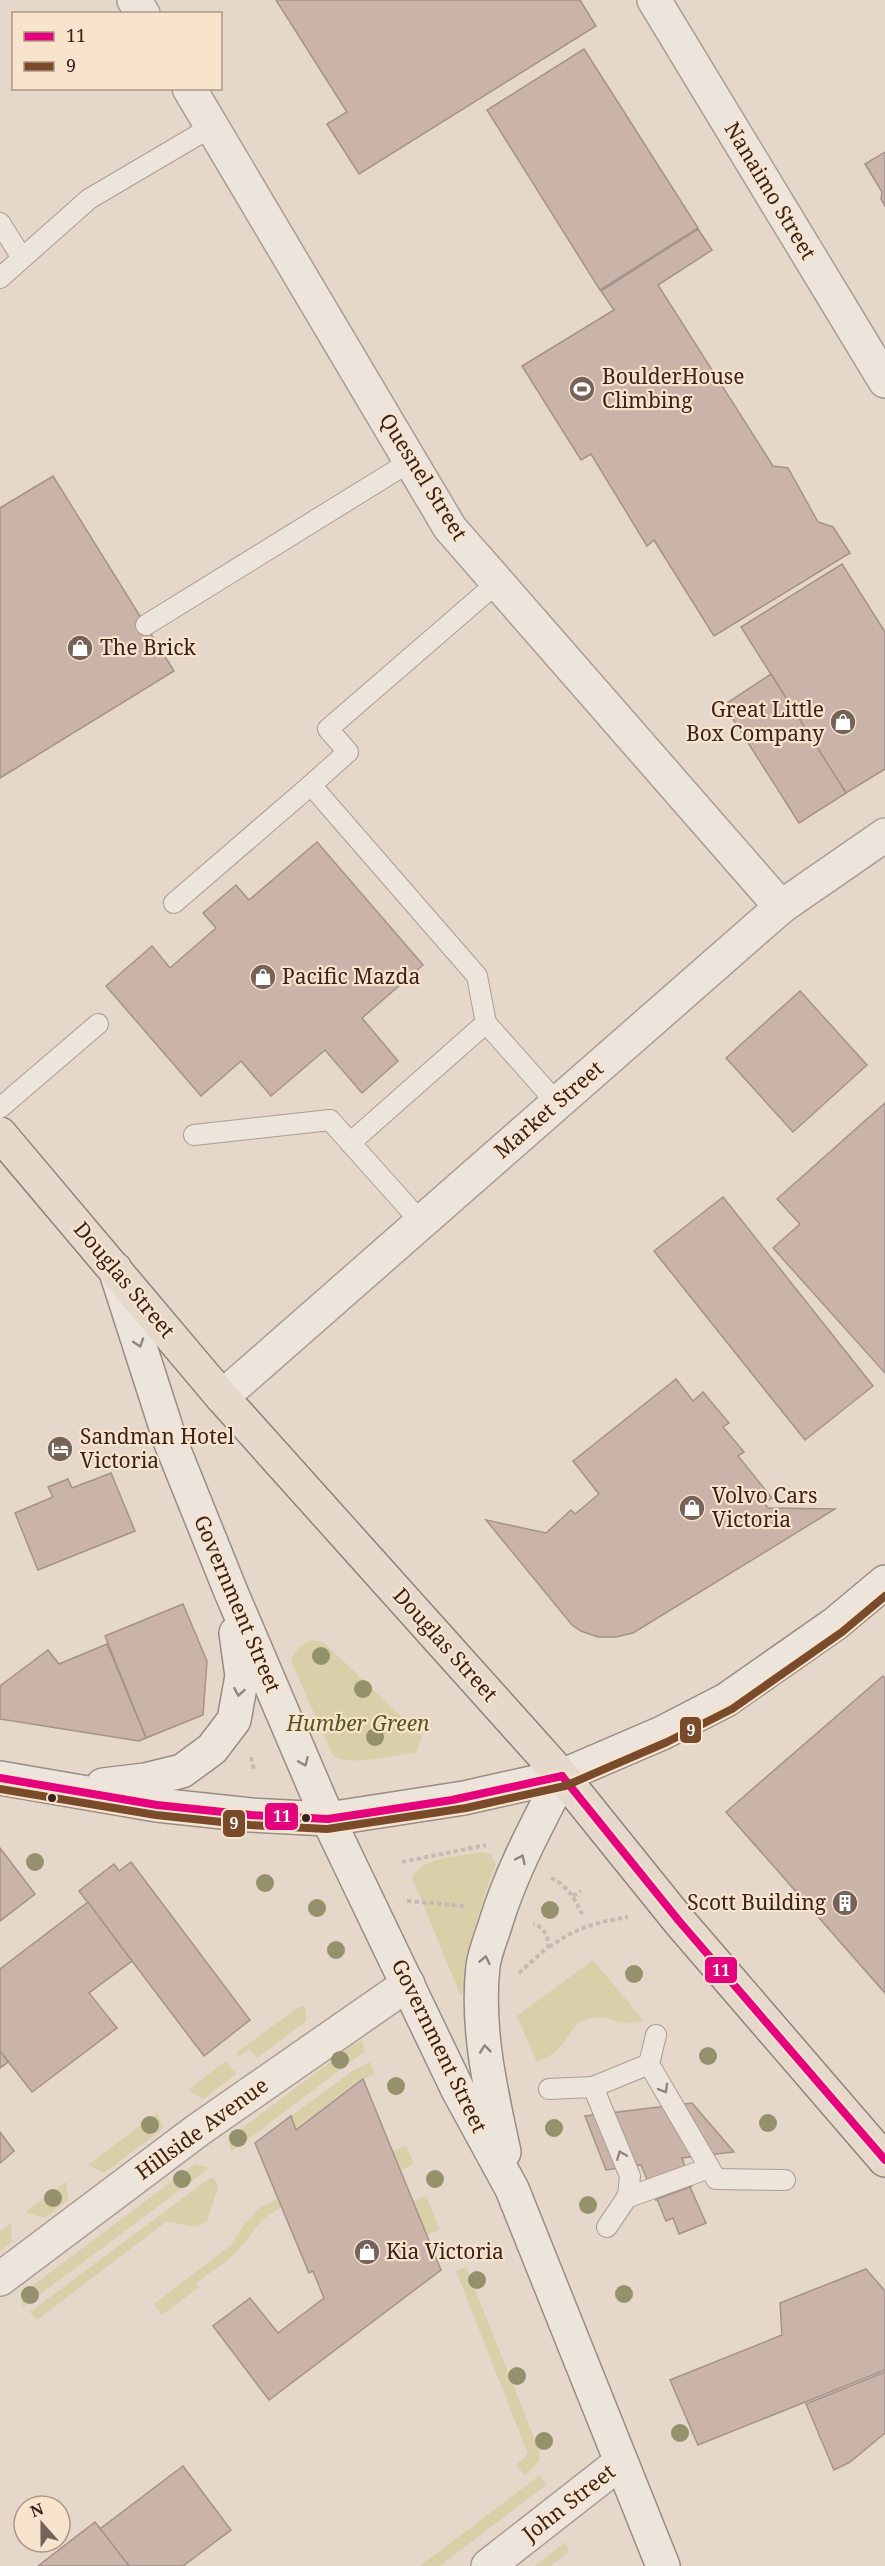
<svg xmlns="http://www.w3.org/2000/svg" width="885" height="2566" font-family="'Noto Serif',serif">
<rect width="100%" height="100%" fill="#e5d7c9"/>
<!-- green -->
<g fill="#d9d0aa">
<path d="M312 1640 323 1642 422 1736 417 1752C396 1755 351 1767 333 1756L291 1661C295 1649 301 1644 312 1640Z"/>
<path d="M483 1852 491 1855 496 1865C478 1907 468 1947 466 1993L460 1994 412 1877C424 1856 462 1856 483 1852Z"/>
<path d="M593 1960 643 2020C619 2029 608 2012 587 2019 572 2024 570 2036 561 2046 554 2054 547 2058 537 2062L517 2016Z"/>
<path d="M300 2006 305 2007 306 2021 257 2058 250 2049 239 2057 236 2053Z"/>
<path d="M362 2040 365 2051 231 2152 229 2138 350 2047Z"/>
<path d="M226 2061 236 2074 203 2099 188 2090Z"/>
<path d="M370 2062 375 2074 363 2079 296 2130 291 2116 354 2070Z"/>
<path d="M157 2113 164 2128 104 2173 88 2165Z"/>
<path d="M406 2145 414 2164 401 2170 393 2151Z"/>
<path d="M195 2164 209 2168 23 2307 20 2295Z"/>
<path d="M210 2178H214L218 2187 207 2222 195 2227 167 2221 37 2320 30 2312Z"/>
<path d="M66 2182 68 2200 44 2218 25 2212Z"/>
<path d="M426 2196 440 2230 427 2235 413 2201Z"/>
<path d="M278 2198 282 2207C254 2222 257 2230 238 2250 227 2263 210 2272 196 2283L199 2287 162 2315 154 2304 231 2245 244 2225 259 2208Z"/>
<path d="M11 2223 12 2242 0 2251V2231Z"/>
<path d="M466 2267 539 2450 540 2460 525 2475 516 2465 528 2454 456 2271Z"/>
<path d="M540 2475 546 2485 440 2566H420Z"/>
<path d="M566 2542 569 2552 550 2566H534Z"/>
</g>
<!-- building -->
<g fill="#cab4aa" stroke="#a59289" stroke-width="1.5">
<path d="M276 0H580L596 26 359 174 327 124 347 112Z"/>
<path d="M584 49 698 228 600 290 487 110Z"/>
<path d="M885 152V206L881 199 882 192 865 164Z"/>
<path d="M698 229 712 250 658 285 773 466 788 468 818 522 833 527 850 553 714 636 654 540 647 546 591 454 581 460 522 366 614 310 601 291Z"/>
<path d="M53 476 174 671 0 778V508Z"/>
<path d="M842 564 885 632V769L846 793 741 627Z"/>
<path d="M771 674 846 793 799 823 724 705Z"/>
<path d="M317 842 423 965 362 1018 398 1061 362 1093 325 1050 271 1096 241 1061 201 1096 106 986 152 946 170 968 216 928 203 913 236 885 249 900Z"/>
<path d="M800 991 867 1065 793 1132 726 1058Z"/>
<path d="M885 1103V1373L773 1248 800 1224 777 1199Z"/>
<path d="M723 1197 873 1386 805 1440 654 1251Z"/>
<path d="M676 1379 693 1401 703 1392 729 1423 723 1427 744 1452 738 1456 772 1498 764 1503 768 1508 835 1509 633 1633 616 1637H598L581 1631 572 1625 486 1520 546 1533 571 1510 575 1514 599 1494 573 1461Z"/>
<path d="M111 1473 135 1531 38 1570 15 1513 53 1497 48 1487 68 1479 72 1488Z"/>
<path d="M183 1604 207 1661 203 1715 146 1738 105 1636Z"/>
<path d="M107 1644 146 1738 139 1741 0 1719V1686L48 1650 59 1664Z"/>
<path d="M883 1676 885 1678V1993L726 1812Z"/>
<path d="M0 1848 35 1894 0 1921Z"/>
<path d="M131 1862 250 2020 204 2056 79 1891 114 1864 119 1871Z"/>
<path d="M88 1902 132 1961 89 1993 117 2028 32 2092 0 2051V1969Z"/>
<path d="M0 2051 8 2062 0 2068Z"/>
<path d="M363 2079 441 2270 269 2400 213 2326 250 2298 278 2333 324 2298 313 2271 309 2273 255 2143 291 2116 296 2130Z"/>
<path d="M692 2103 734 2152 682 2158 692 2186 656 2200 641 2165 606 2170 585 2116Z"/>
<path d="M0 2132 14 2151 0 2163Z"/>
<path d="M690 2187 706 2223 679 2234 673 2218 666 2221 657 2199Z"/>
<path d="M866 2269 885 2291V2370L698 2445 670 2380 782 2335 780 2303Z"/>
<path d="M885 2372V2433L850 2462 834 2470 806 2404Z"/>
<path d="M183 2466 231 2530 183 2566H129L100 2529Z"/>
<path d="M95 2522 129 2566H38Z"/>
</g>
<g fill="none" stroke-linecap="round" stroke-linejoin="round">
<!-- lane casing -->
<g stroke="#aa9d93" stroke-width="22">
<g id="lane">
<path d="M0 223 22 258"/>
<path d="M0 278 89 199 213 126"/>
<path d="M146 625 411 461"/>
<path d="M311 785 348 752 328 729 498 582"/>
<path d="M174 903 311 785 477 976 486 1023 557 1103"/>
<path d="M0 1108 98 1024"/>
<path d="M194 1135 330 1120 421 1222"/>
<path d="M350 1143 486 1023"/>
<path d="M656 2035 649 2064 716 2179 785 2180"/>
<path d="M593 2087 649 2064"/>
<path d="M549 2089 593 2087 630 2176 628 2196 607 2227"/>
<path d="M626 2198 709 2168"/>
</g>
</g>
<!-- street casing -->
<g stroke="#aa9d93" stroke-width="36">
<g id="street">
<path d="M134 0 143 14"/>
<path d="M654 0 885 381"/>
<path d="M189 88 450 528 781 907"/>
<path d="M222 1397 781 907 885 835"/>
<path d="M0 2279 198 2130 408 1984"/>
<path d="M488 2566 621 2462"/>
</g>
</g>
<!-- secondary casing -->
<g stroke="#998c83" stroke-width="36">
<g id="secondary">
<path d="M115 1269 171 1443 231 1592 328 1819 458 2090 512 2189 663 2566"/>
<path d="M0 1778 157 1805 251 1815 328 1819 464 1798 562 1776 662 1733 726 1700 836 1623 885 1582"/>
<path d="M103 1785 145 1780 182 1771 212 1749 234 1720 242 1676 236 1633"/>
<path d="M504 2152C491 2092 476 2028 483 1966 485 1951 492 1936 496 1922 512 1870 538 1823 562 1776"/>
</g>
</g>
<!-- primary casing -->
<g stroke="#8f827a" stroke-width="36">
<path id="primary" d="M0 1134 222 1397 562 1776 679 1921 885 2160"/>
</g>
<!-- path -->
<g stroke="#c5bbb3" stroke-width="4" stroke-dasharray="4.5 3" stroke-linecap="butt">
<path d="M251 1757 254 1769"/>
<path d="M402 1862 486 1845"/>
<path d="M551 1878C568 1886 574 1898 582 1914"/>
<path d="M573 1896 581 1891"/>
<path d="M407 1901 465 1906"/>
<path d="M549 1947C578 1927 593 1923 628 1917"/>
<path d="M519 1973 548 1947C549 1936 544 1927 533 1924"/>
</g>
<!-- lane -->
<use href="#lane" stroke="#ede4dc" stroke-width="20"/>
<!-- street -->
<use href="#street" stroke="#ede4dc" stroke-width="33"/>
<!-- secondary -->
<use href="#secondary" stroke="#ede4dc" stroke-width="33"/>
<!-- primary -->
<use href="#primary" stroke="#e5d9cc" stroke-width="33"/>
<!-- bus-1 casing -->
<g stroke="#f8e3cd" stroke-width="12">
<g id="bus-1">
<path d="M562 1776 679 1921 885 2160"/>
<path d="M0 1778 157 1805 251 1815 328 1819 452 1800 562 1776"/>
</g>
</g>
<!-- bus-2 casing -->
<g stroke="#f8e3cd" stroke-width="12">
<path id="bus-2" d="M0 1789 156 1815 250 1825 327 1829 466 1808 565 1786 667 1742 732 1709 842 1632 885 1596"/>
</g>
<!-- bus-1 -->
<use href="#bus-1" stroke="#e5007d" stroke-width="8"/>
<!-- bus-2 -->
<use href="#bus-2" stroke="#7a4b2a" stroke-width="8"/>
</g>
<!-- trees -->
<g fill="#95916c">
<circle cx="321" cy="1656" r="9"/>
<circle cx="363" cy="1689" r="9"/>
<circle cx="375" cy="1737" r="9"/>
<circle cx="35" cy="1862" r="9"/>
<circle cx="265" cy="1883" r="9"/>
<circle cx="317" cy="1908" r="9"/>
<circle cx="550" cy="1910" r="9"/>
<circle cx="336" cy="1950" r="9"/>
<circle cx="634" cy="1974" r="9"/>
<circle cx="708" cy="2056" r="9"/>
<circle cx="340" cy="2060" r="9"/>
<circle cx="396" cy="2086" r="9"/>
<circle cx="768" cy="2123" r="9"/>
<circle cx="150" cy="2125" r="9"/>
<circle cx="554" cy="2128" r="9"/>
<circle cx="238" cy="2138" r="9"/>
<circle cx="182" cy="2179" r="9"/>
<circle cx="435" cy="2179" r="9"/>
<circle cx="53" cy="2198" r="9"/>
<circle cx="588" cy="2205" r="9"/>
<circle cx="477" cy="2280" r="9"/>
<circle cx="624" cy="2294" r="9"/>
<circle cx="30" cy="2295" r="9"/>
<circle cx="517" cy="2376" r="9"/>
<circle cx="680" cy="2433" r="9"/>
<circle cx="544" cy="2441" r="9"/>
</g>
<!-- one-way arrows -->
<defs><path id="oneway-chevron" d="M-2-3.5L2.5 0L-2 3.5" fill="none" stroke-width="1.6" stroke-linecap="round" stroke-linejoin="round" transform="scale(1.5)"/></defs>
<g stroke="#93847c">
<use href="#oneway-chevron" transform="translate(139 1343) rotate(72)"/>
<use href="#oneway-chevron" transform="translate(239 1692) rotate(100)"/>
<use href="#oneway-chevron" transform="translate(304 1762) rotate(67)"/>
<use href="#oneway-chevron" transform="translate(521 1859) rotate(-65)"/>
<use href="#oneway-chevron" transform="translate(485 1960) rotate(-78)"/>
<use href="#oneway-chevron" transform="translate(485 2049) rotate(-96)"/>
<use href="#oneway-chevron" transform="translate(664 2089) rotate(60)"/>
<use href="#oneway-chevron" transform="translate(621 2155) rotate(-112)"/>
</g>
<!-- icons -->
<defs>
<g id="stadium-disc" transform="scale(1.35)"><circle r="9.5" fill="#756258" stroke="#f8e3cd"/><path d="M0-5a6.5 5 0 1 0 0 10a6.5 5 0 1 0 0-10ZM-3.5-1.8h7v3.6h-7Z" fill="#fff"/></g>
<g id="shop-disc" transform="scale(1.35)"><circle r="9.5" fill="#756258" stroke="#f8e3cd"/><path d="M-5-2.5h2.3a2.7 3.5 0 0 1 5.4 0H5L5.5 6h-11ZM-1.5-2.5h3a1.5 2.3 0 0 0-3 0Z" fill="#fff"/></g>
<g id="hotel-disc" transform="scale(1.35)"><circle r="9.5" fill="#756258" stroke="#f8e3cd"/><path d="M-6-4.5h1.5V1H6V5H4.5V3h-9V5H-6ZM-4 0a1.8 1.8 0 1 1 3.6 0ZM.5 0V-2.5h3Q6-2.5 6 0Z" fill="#fff"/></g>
<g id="building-disc" transform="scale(1.35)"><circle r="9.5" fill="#756258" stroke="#f8e3cd"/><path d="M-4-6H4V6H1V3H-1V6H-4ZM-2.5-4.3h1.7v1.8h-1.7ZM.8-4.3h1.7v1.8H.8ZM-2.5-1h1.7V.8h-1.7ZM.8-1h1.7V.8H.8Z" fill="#fff"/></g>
</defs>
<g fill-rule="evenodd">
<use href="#stadium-disc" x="582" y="389"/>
<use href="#shop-disc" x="80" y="648"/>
<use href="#shop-disc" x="843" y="722"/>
<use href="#shop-disc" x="263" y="977"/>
<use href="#hotel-disc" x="60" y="1449"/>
<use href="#shop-disc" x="692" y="1508"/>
<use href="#building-disc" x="845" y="1903"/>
<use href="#shop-disc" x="367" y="2252"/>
</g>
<!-- markers -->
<g fill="#39231b" stroke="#f8e3cd" stroke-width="2">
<circle cx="52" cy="1798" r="5"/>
<circle cx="306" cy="1818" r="5"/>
</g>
<g text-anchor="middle" stroke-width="4.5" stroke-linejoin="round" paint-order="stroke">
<!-- street labels -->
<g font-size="21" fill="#39231b" stroke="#f8e3cd">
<text transform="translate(770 191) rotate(59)" y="7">Nanaimo Street</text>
<text transform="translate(423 477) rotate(58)" y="7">Quesnel Street</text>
<text transform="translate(549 1110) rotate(-41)" y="7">Market Street</text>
<text transform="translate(124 1280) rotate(50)" y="7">Douglas Street</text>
<text transform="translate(237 1604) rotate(67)" y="7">Government Street</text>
<text transform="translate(445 1645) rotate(48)" y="7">Douglas Street</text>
<text transform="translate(439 2046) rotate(64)" y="7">Government Street</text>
<text transform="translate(202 2129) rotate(-36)" y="7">Hillside Avenue</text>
<text transform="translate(569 2503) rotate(-38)" y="7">John Street</text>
</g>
<!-- poi labels -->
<g font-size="21" fill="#39231b" stroke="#f8e3cd" text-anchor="start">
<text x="602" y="384">BoulderHouse<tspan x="602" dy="24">Climbing</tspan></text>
<text x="100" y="655">The Brick</text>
<text x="824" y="717" text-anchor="end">Great Little<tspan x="824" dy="24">Box Company</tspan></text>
<text x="282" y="984">Pacific Mazda</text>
<text x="80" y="1444">Sandman Hotel<tspan x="80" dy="24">Victoria</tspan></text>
<text x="712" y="1503">Volvo Cars<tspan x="712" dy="24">Victoria</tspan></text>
<text x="826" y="1910" text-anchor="end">Scott Building</text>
<text x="386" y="2259">Kia Victoria</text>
</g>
<!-- park labels -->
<g font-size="21" font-style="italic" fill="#545720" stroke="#f8e3cd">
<text x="358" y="1731">Humber Green</text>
</g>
</g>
<g stroke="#f8e3cd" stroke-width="2">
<rect x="679" y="1716" width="23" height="28" rx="6" fill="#7a4b2a"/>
<rect x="264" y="1802" width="35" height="29" rx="6" fill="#e5007d"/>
<rect x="222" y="1809" width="24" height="29" rx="6" fill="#7a4b2a"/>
<rect x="704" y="1956" width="34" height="28" rx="6" fill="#e5007d"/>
</g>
<g font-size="16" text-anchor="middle" font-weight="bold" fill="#fff">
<text x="691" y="1736">9</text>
<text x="282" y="1822">11</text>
<text x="234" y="1829">9</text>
<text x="721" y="1976">11</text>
</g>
<!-- legend -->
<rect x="12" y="12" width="210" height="78" fill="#f8e3cd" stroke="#ac9686" stroke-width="1.5"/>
<rect x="24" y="32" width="30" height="9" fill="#e5007d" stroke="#ac9686" stroke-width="1.5"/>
<text x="66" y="42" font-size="18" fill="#39231b">11</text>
<rect x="24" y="62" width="30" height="9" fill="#7a4b2a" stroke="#ac9686" stroke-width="1.5"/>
<text x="66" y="72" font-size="18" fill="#39231b">9</text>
<!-- north arrow -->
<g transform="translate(42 2524) rotate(339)"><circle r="28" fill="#f8e3cd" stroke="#ac9686" stroke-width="1.5"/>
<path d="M0-4.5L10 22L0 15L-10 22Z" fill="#756258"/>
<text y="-9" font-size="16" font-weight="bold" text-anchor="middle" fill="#39231b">N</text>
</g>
</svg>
